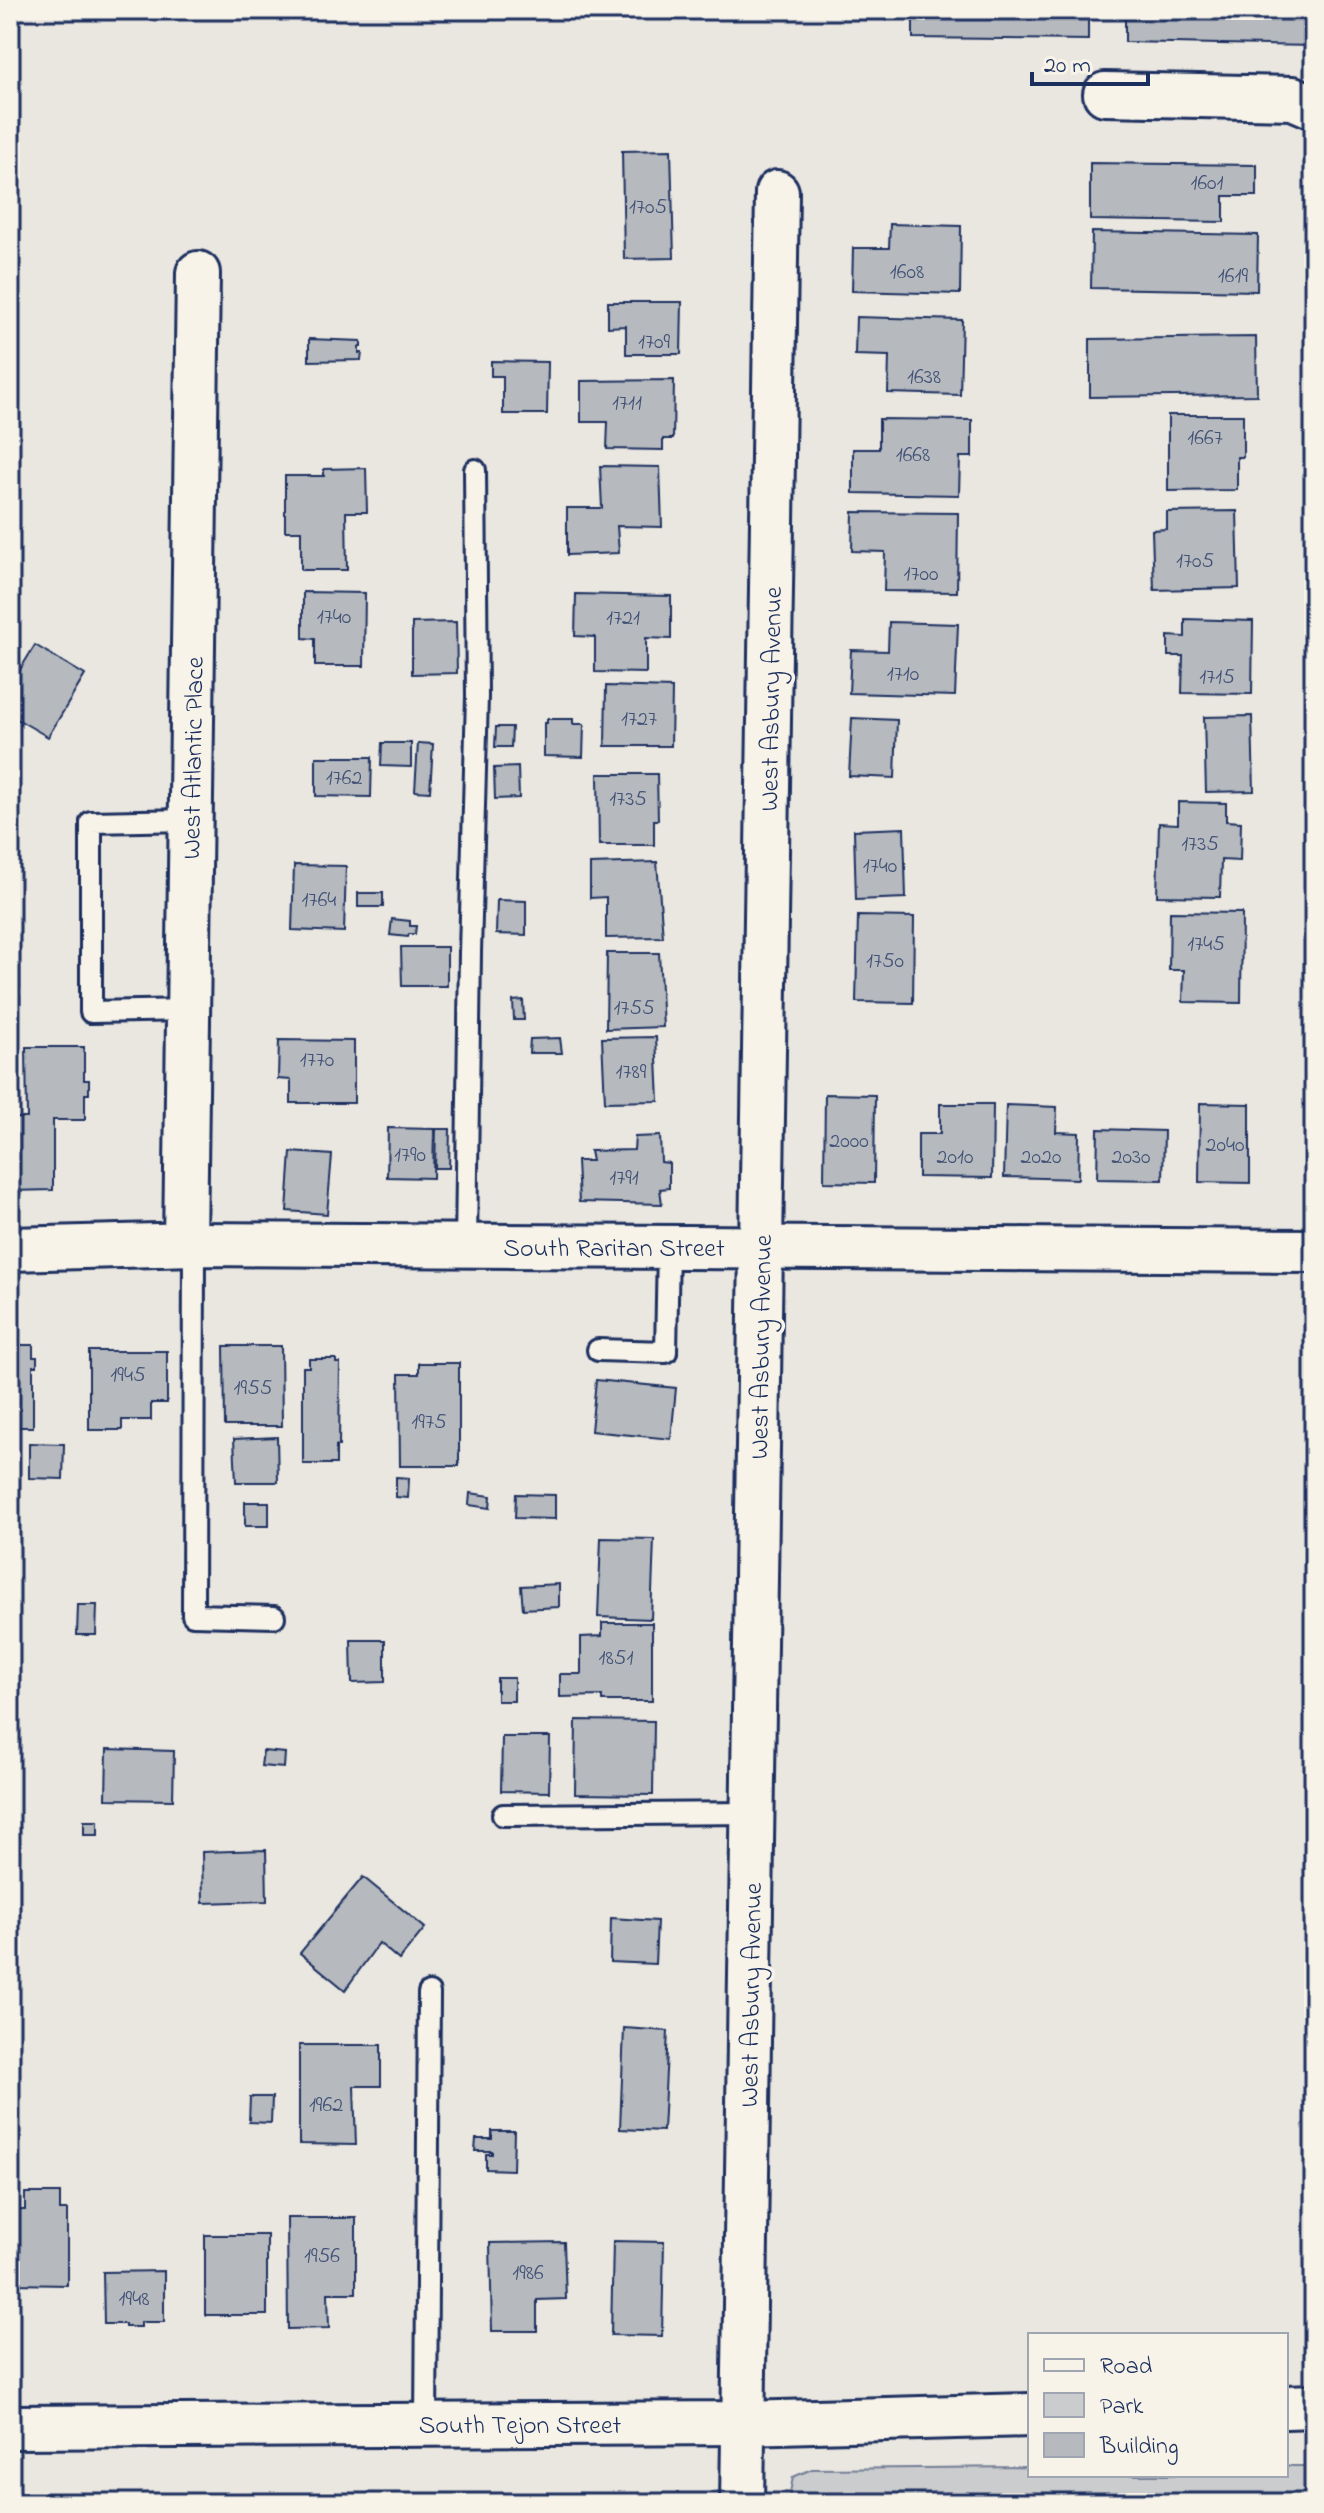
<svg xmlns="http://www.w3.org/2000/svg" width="1324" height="2513" font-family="'Indie Flower',sans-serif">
<rect width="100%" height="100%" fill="#eae7e0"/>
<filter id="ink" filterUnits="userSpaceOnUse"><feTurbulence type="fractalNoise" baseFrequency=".0125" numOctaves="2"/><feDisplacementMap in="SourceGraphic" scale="16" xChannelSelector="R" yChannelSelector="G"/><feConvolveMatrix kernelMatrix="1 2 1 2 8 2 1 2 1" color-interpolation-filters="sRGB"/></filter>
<g filter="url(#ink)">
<!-- green -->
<path fill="#cbcccd" stroke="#737e96" stroke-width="2" d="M1286 2466H1314V2503H788L793 2477 812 2469 1030 2467V2475H1286Z"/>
<!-- building -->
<g fill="#b6babf" stroke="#1b2f5e" stroke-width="2">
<path d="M913 10H1088V40L913 38Z"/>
<path d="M1125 10H1314V46L1125 42Z"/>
<path d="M671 150 674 258 624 259 622 151Z"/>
<path d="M1090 163 1257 165V196H1224V222L1090 220Z"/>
<path d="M890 224 961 226 960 294 852 291 853 248H889Z"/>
<path d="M1092 232 1258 235 1257 291 1091 288Z"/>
<path d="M608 302H682L681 354H626V326L608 327Z"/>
<path d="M856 317 962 320 960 395 888 393 889 356 855 355Z"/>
<path d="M1256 337 1257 395 1090 397V339Z"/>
<path d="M309 339 361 341V347H359V353H362L361 360 309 361Z"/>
<path d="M491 361 548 362 547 414H503V376H491Z"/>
<path d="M674 380 673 439H663V450L607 449 608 422H581V381Z"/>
<path d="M1168 415H1243V457H1237V490L1168 491Z"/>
<path d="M879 419 972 420V457H960L959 495 853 493V449H879Z"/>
<path d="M600 466 660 467 662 527 617 526 619 553 567 555V508H602Z"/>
<path d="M366 468 367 512H346L347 570H301V531H285V476H324V469Z"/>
<path d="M1237 511 1239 588 1154 590 1152 530 1167 529V512Z"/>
<path d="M853 512 958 513 957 592 884 591 885 552 852 551Z"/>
<path d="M303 592 365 593 364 666H315V639L303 638Z"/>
<path d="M576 594 671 596V639L646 638V673L595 672V637L575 636Z"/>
<path d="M1185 619 1253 621 1252 694 1182 693 1183 656H1168V636L1185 637Z"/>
<path d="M456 622 457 673 412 674V623Z"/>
<path d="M889 622 958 624 955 696 849 693 851 650 888 651Z"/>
<path d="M35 645 85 675 48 737 17 719 10 730V686Z"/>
<path d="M606 686 672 688 671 746H605Z"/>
<path d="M1252 716 1254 791 1206 792 1204 717Z"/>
<path d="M852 718 897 720 895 778 849 776Z"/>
<path d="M547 719H573V724H584L583 757 544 756V723H547Z"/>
<path d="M496 727H512L511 747H495Z"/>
<path d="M382 743H411V767L381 766Z"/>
<path d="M418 743 433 744 430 792 415 791Z"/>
<path d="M316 757H372L371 797 316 796Z"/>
<path d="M518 767 519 798 495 799 494 768Z"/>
<path d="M598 774H657L658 820H654V845H599Z"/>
<path d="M1178 802 1226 803V821L1241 822 1240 861 1221 860 1220 897 1157 896 1159 823 1178 824Z"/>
<path d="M904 828 906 898 856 900 854 830Z"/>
<path d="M657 862 663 937 606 938V897L590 898V864Z"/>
<path d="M294 865 346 866 344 932 292 930Z"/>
<rect x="358" y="893" width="25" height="14"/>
<path d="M497 900 526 901V935L496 934Z"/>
<path d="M1170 912 1242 913 1241 1003 1183 1002 1184 970H1169Z"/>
<path d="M858 916 914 917 913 1003 856 1002Z"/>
<path d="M392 919 410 921V926H416L415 934H409L408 937 390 935Z"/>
<path d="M401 947H447V986H402Z"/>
<path d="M607 953H659L663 1027 606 1029Z"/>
<path d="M10 964H15V973H18L20 966V988H15L14 996H20V1003H15V1011H10Z"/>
<path d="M523 1000 524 1020H514L513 1001Z"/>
<path d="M656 1037 659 1101 605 1102 602 1038Z"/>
<path d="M560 1038 562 1053H529L530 1039Z"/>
<path d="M279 1040 354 1041V1103H291V1080L278 1079Z"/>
<path d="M26 1047H84V1080H89V1094H85V1120H53V1190L10 1191V1118H27Z"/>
<path d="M825 1094 875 1095 874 1183 824 1182Z"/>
<path d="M1200 1103 1250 1104V1183L1199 1182Z"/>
<path d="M940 1104H993L992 1178 918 1177V1134H940Z"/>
<path d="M1006 1105 1057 1107 1056 1132 1079 1133 1078 1179 1004 1177Z"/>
<path d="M388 1128 434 1129 433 1178 387 1177Z"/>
<path d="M436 1129H450L449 1168H435Z"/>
<path d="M1098 1129 1164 1131 1163 1180 1097 1179Z"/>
<path d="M660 1136 661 1162 669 1163V1188L660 1189 662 1204 579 1202 577 1161H592L590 1151 634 1150 635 1137Z"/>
<path d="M291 1152 332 1155 327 1214 287 1211Z"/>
<path d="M10 1345H33V1357H37V1366H33V1427H10Z"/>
<path d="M224 1346H281L282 1426H225Z"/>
<path d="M89 1351H167V1403H151V1420H122V1430H89Z"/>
<path d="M309 1359H336V1363H340L339 1446H336V1464H303V1367H309Z"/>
<path d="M419 1363H459V1466H400L399 1374H419Z"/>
<path d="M596 1380 676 1388 671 1439 591 1431Z"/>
<path d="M277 1437 278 1482H236L234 1439Z"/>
<path d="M29 1443 64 1444 63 1479 29 1478Z"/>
<path d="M396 1477 409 1478 408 1498 396 1497Z"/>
<path d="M470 1493 491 1496 490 1508 469 1505Z"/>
<path d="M516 1494 555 1495V1519L515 1518Z"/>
<rect x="245" y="1502" width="24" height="24"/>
<path d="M601 1538 654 1539 651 1619 598 1617Z"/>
<path d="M559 1584V1607L523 1609 521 1586Z"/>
<path d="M78 1605H97L96 1635H77Z"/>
<path d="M602 1623H652V1701H602V1696L560 1697V1674H581V1637L602 1636Z"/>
<path d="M351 1640H385V1682L352 1683Z"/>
<rect x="497" y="1678" width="17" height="23"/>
<path d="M576 1720 654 1721 653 1795 575 1794Z"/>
<path d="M502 1737H550L549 1792 501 1791Z"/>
<path d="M107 1749 174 1751 173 1800 106 1799Z"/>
<path d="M263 1751 285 1753 284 1768 261 1766Z"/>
<rect x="84" y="1821" width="14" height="14"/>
<path d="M266 1850 267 1901 203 1903 202 1852Z"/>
<path d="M363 1877 425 1928 399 1960 379 1943 345 1990 300 1953Z"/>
<path d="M611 1918 657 1921 655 1964 610 1962Z"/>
<path d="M624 2028 668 2031 663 2131 620 2129Z"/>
<path d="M10 2038H13L14 2088H10Z"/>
<path d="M299 2045H381V2086H354L356 2145 299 2144Z"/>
<path d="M250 2097H272L271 2123 249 2122Z"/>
<path d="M492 2131H514L513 2170 486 2169V2154H492V2151H475L476 2139H492Z"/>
<path d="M25 2193H60V2210H67V2285L13 2284V2210H25Z"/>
<path d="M287 2218H356V2293H328L329 2328 288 2329Z"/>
<rect x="205" y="2235" width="62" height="80"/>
<path d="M613 2241 664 2242 662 2336 611 2335Z"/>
<path d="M564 2242 566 2299 537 2300V2331H492L490 2243Z"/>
<path d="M164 2271V2322H141V2327H125V2324H104L103 2272Z"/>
</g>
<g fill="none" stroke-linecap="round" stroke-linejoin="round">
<!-- service casing -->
<g stroke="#1b2f5e" stroke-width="26">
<g id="service">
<path d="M189 1010 91 1012V822L191 820"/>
<path d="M194 1244 193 1615 274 1617"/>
<path d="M466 1246 470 952 477 696 475 470"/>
<path d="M598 1350 666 1352 668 1247"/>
<path d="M503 1815 753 1813"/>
<path d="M426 2425 429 1993"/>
</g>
</g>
<!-- minor casing -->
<g stroke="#1b2f5e" stroke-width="48">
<g id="minor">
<path d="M1105 94 1293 98 1314 107"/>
<path d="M185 1244 198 273"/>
<path d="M10 1249 194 1244 1314 1251"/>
<path d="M1286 2407 1314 2406"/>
<path d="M10 2427 744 2423 1030 2415"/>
<path d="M742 2503 777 192"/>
</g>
</g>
<!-- service -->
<use href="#service" stroke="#f7f3e8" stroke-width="20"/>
<!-- minor -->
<use href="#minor" stroke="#f7f3e8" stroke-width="42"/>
</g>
</g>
<g text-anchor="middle" stroke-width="7" stroke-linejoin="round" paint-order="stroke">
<!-- number labels -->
<g font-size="22" fill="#425276">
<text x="1207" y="189">1601</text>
<text x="648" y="213">1705</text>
<text x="907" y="278">1608</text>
<text x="1233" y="282">1619</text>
<text x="654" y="348">1709</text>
<text x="924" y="383">1638</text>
<text x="627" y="409">1711</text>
<text x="1205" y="444">1667</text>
<text x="913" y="461">1668</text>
<text x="1195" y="567">1705</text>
<text x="921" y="580">1700</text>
<text x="334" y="623">1740</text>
<text x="623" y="624">1721</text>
<text x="903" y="680">1710</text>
<text x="1217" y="683">1715</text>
<text x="639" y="725">1727</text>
<text x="344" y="784">1762</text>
<text x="628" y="805">1735</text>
<text x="1200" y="850">1735</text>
<text x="880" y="872">1740</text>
<text x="319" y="906">1764</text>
<text x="1206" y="950">1745</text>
<text x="885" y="967">1750</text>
<text x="634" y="1014">1755</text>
<text x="317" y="1066">1770</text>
<text x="631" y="1078">1789</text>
<text x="849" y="1147">2000</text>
<text x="1225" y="1151">2040</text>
<text x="410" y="1161">1790</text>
<text x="955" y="1163">2010</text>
<text x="1041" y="1163">2020</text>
<text x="1131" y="1163">2030</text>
<text x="624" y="1184">1791</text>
<text x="128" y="1381">1945</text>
<text x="253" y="1394">1955</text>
<text x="429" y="1428">1975</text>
<text x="616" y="1664">1851</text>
<text x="326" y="2111">1962</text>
<text x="322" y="2262">1956</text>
<text x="528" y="2279">1986</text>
<text x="134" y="2305">1948</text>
</g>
<!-- street labels -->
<g font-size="26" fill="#1b2f5e" stroke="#f7f3e8">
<text transform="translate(770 699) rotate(-89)" y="9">West Asbury Avenue</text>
<text transform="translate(192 758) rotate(-89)" y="9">West Atlantic Place</text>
<text x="614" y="1256">South Raritan Street</text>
<text transform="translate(760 1347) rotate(-89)" y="9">West Asbury Avenue</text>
<text transform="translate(750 1995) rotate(-89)" y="9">West Asbury Avenue</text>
<text x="520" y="2433">South Tejon Street</text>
</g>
</g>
<!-- margin -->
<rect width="1324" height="2513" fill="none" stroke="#f7f3e8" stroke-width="40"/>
<rect x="20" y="20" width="1284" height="2473" fill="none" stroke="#1b2f5e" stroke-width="3" filter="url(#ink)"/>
<!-- legend -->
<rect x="1028" y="2333" width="260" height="144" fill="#f7f3e8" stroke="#9fa5b1" stroke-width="2"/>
<rect x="1044" y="2359" width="40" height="12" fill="#f7f3e8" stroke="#9fa5b1" stroke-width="2"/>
<text x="1100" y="2373" font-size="24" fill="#1b2f5e">Road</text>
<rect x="1044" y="2393" width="40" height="24" fill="#cbcccd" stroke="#9fa5b1" stroke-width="2"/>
<text x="1100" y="2413" font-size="24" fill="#1b2f5e">Park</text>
<rect x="1044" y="2433" width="40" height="24" fill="#b6babf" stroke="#9fa5b1" stroke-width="2"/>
<text x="1100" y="2453" font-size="24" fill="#1b2f5e">Building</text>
<!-- scale -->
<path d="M1032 72v12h116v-12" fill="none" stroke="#1b2f5e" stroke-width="4"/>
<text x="1044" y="72" font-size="24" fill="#1b2f5e" stroke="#f7f3e8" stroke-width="6" paint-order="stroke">20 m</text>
</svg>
